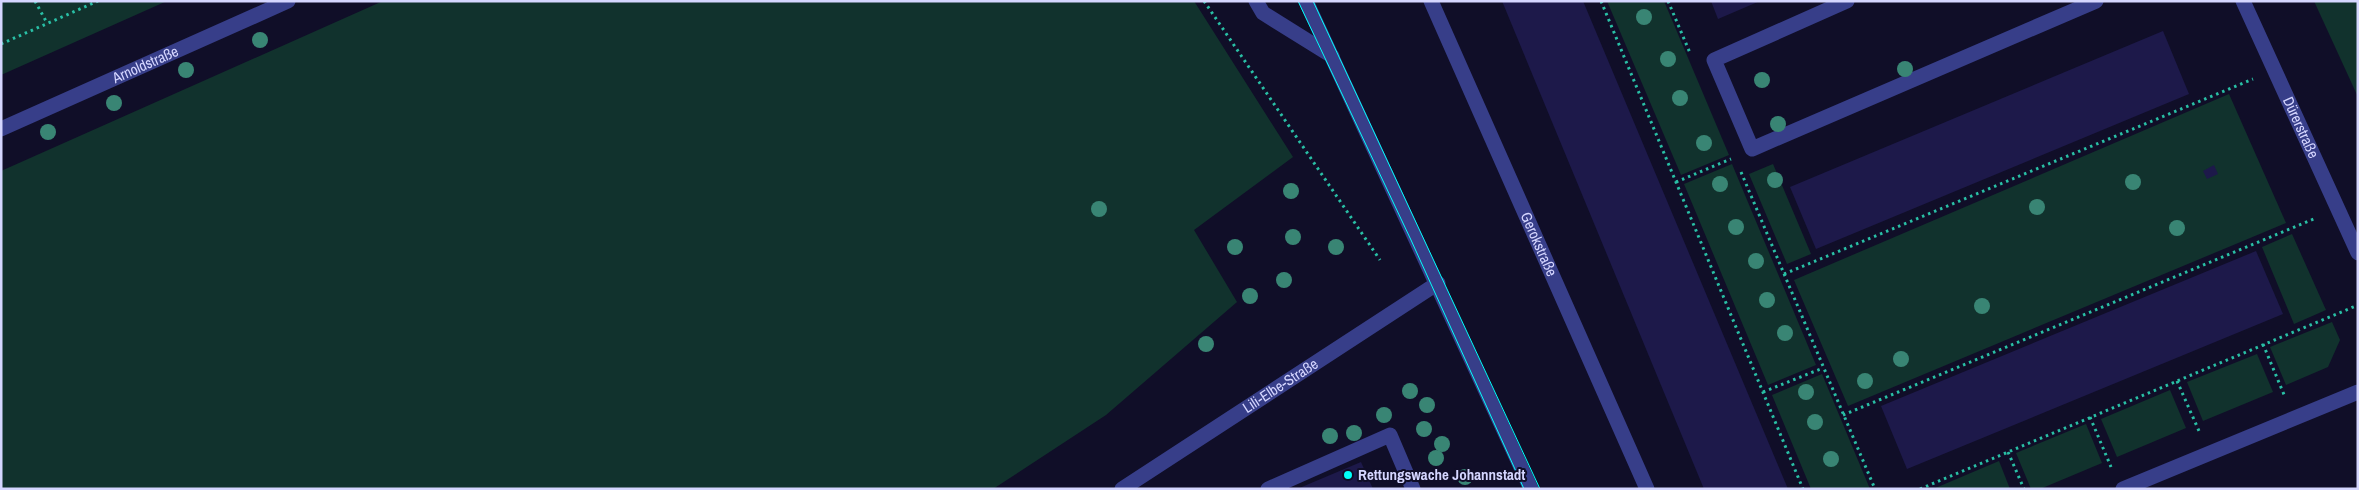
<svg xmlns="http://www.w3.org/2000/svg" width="2359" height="490" font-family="'Archivo Narrow',sans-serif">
<rect width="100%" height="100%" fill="#100e28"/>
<!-- green -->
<g fill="#11322d">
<path d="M1 1H167L1 75Z"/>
<path d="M383 1H1194L1293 157 1194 230 1237 302 1106 415 993 489H1V171Z"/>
<path d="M1607 1H1664L1729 155 1681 175Z"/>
<path d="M2314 1H2358V97Z"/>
<path d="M2229 94 2286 223 1848 406 1794 280Z"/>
<path d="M1732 164 1816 365 1768 385 1684 184Z"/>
<path d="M1773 164 1811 254 1787 264 1749 174Z"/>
<path d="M2292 234 2326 310 2294 324 2262 247Z"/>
<path d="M2332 322 2340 340 2328 367 2286 385 2270 347Z"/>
<path d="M2257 354 2273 392 2203 421 2187 382Z"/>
<path d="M1822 374 1870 489H1811L1772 395Z"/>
<path d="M2170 390 2186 428 2117 457 2101 419Z"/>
<path d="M2086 424 2102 463 2040 489H2031L2016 453Z"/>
<path d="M1999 461 2010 489H1933Z"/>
</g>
<!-- building -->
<g fill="#1d194a">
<path d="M1502 1H1583L1788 489H1704Z"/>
<path d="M1711 1H1760L1718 19Z"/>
<path d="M2163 31 2189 94 1816 249 1790 187Z"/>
<path d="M2214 165 2218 174 2207 179 2203 171Z"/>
<path d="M2256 251 2283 314 1907 469 1881 406Z"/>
<path d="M1361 462 1373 489H1297Z"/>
</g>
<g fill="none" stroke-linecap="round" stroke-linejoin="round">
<!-- path -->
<g stroke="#29bfa5" stroke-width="3" stroke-dasharray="2.5 4" stroke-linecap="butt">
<path d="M35 1 47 23"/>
<path d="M1204 1 1380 260"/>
<path d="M1601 1 1803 489"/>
<path d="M1668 1 1690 53"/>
<path d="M1 44 98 1"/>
<path d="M1741 172 1875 489"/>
<path d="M1676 182 1731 159"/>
<path d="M1784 274 2253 79"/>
<path d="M2263 344 2285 397"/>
<path d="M2177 381 2199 431"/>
<path d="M1763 392 1823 368"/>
<path d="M1843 415 2316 218"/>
<path d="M2090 417 2111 467"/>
<path d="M2008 452 2024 489"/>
<path d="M1920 489 2358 305"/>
</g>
<!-- minor -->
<g stroke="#373e89" stroke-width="15">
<path d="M1256 1 1263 13 1332 56"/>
<path d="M1306 1 1531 489"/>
<path id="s1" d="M1431 1 1647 489"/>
<path d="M1847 1 1714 60 1752 149 2096 1"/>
<path id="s2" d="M2243 1 2358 253"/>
<path id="s3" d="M1 129 288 1"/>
<path id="s4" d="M1122 489 1438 283"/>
<path d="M1268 489 1390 435 1413 489"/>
<path d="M2123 489 2358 392"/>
</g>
<!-- tram -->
<g stroke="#01fffa" stroke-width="1">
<path d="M1298 1 1411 240 1524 489"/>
<path d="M1313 1 1540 489"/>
</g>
</g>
<!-- trees -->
<g fill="#398574">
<circle cx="1644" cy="17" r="8"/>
<circle cx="260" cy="40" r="8"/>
<circle cx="1668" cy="59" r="8"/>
<circle cx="1905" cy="69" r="8"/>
<circle cx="186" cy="70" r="8"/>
<circle cx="1762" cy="80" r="8"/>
<circle cx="1680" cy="98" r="8"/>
<circle cx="114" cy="103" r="8"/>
<circle cx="1778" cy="124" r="8"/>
<circle cx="48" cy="132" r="8"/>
<circle cx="1704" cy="143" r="8"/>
<circle cx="1775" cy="180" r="8"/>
<circle cx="2133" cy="182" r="8"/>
<circle cx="1720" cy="184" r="8"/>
<circle cx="1291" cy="191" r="8"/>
<circle cx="2037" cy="207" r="8"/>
<circle cx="1099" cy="209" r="8"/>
<circle cx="1736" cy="227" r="8"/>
<circle cx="2177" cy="228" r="8"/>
<circle cx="1293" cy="237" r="8"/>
<circle cx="1235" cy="247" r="8"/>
<circle cx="1336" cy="247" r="8"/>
<circle cx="1756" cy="261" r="8"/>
<circle cx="1284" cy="280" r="8"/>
<circle cx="1250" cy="296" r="8"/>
<circle cx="1767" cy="300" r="8"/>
<circle cx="1982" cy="306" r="8"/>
<circle cx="1785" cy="333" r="8"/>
<circle cx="1206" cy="344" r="8"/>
<circle cx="1901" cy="359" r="8"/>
<circle cx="1865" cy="381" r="8"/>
<circle cx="1410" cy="391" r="8"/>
<circle cx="1806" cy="392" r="8"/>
<circle cx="1427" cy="405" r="8"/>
<circle cx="1384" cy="415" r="8"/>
<circle cx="1815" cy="422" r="8"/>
<circle cx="1424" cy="429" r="8"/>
<circle cx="1354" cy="433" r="8"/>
<circle cx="1330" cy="436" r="8"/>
<circle cx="1442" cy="444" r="8"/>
<circle cx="1436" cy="458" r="8"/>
<circle cx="1831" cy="459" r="8"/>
<circle cx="1465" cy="477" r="8"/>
</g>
<!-- markers -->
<circle fill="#01fffa" stroke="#100e28" stroke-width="2" cx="1348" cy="475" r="5"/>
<g text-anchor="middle" stroke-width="4" stroke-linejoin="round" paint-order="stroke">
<!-- street labels -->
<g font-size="15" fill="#d5d6ff" stroke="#100e28">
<text dy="5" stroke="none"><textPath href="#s3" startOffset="158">Arnoldstraße</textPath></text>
<text dy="5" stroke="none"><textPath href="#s2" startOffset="139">Dürerstraße</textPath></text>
<text dy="5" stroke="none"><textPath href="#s1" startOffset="266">Gerokstraße</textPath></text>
<text dy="5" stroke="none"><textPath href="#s4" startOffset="189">Lili-Elbe-Straße</textPath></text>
</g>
<!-- poi labels -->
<g font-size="15" font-weight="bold" fill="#d5d6ff" stroke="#100e28" text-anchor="start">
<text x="1358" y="480">Rettungswache Johannstadt</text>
</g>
</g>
<!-- border -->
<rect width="2359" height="490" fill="none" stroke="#d5d6ff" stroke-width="5"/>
</svg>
